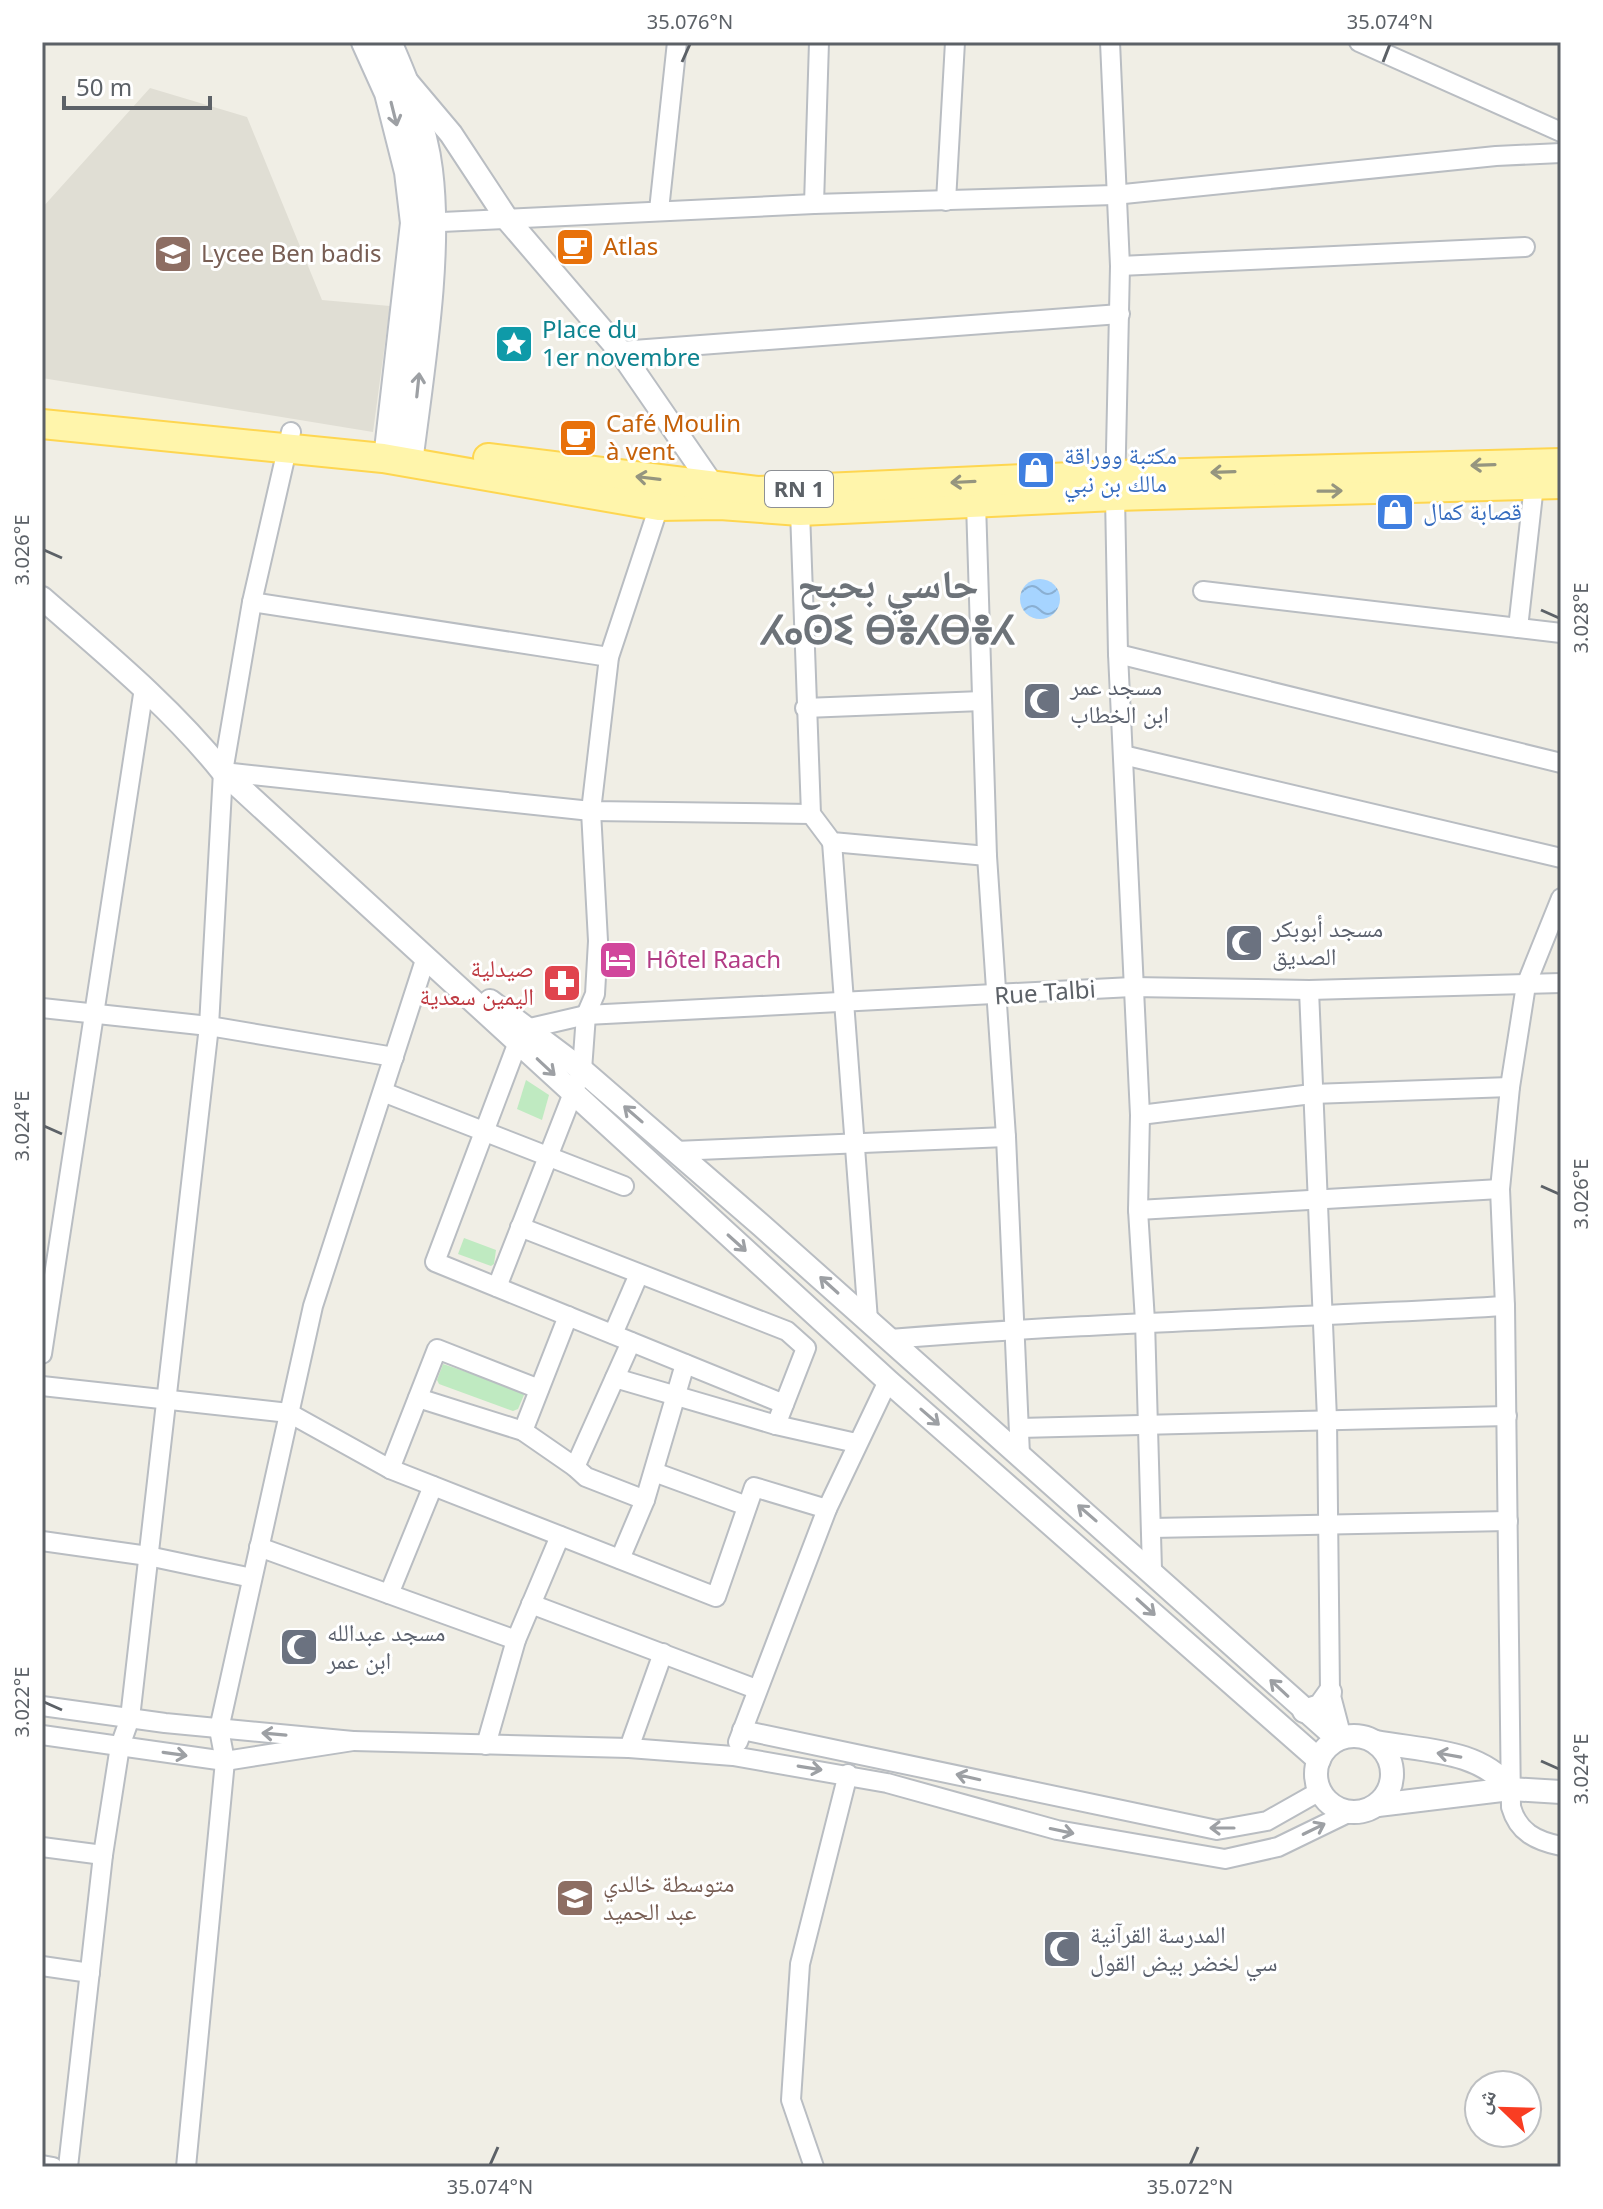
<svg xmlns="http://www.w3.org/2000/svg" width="1603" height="2209" font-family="'Noto Sans','Noto Naskh Arabic','Noto Sans Tifinagh',sans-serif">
<defs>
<pattern id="water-waves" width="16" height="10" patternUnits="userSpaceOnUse" patternTransform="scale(2)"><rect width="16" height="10" fill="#a6d4ff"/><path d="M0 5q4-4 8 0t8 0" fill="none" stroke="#8aafd2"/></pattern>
</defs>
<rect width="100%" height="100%" fill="#f0eee5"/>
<!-- education -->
<path fill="#e0ded4" d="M150 88 247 117 322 300 390 306 373 432 42 378V208Z"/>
<!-- grass -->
<g fill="#bfeac1">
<path d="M526 1080 549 1095 542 1120 517 1109Z"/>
<path d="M464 1238 496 1250 494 1264 491 1266 458 1254Z"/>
<path d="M443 1364 520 1390 524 1395 518 1409 513 1411 439 1384 437 1380Z"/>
</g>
<!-- water -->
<circle fill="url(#water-waves)" cx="1040" cy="599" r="20"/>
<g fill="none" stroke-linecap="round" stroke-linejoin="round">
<!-- minor casing -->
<g stroke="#b9bdc2" stroke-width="22">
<g id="minor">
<path d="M1110 42 1120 266 1115 496 1118 654 1140 1115 1138 1210 1145 1321 1152 1570"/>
<path d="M1359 42 1561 132"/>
<path d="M946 201 955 42"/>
<path d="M814 204 819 42"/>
<path d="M659 210 677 42"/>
<path d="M421 223 814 204 1114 195 1496 156 1561 153"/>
<path d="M1120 266 1525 247"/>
<path d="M620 351 1120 314"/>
<path d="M976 503 987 856 1006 1137 1020 1455"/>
<path d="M800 511 811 814 832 842 987 856"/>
<path d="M1203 591 1561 633"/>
<path d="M252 602 609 657"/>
<path d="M1518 628 1534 485"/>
<path d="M1118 654 1561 763"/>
<path d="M805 708 982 701"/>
<path d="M1123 755 1561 858"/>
<path d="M223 772 591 811 811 814"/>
<path d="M832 842 868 1320"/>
<path d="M1561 898 1526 985 1510 1087 1500 1189 1505 1306 1511 1807C1518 1832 1536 1841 1561 1846"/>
<path d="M1309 990 1327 1419 1330 1692 1342 1738"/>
<path d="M42 1008 209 1026 394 1057"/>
<path d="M383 1092 624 1186"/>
<path d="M1140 1115 1312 1094 1510 1087"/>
<path d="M675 1151 1006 1137"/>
<path d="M1138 1210 1500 1189"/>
<path d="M520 1227 787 1331 806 1348 776 1425"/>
<path d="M497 1287 582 1070 586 1015 595 994 598 941 591 811 609 657 659 506"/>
<path d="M613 1334 639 1274"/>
<path d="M890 1339C1095 1322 1300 1318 1505 1306"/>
<path d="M631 1342 575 1467 586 1477 645 1500"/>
<path d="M42 1354 144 688"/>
<path d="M615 1378 776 1425 856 1443"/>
<path d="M42 1386 289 1413 390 1469 716 1597 754 1487 827 1509"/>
<path d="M418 1398 523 1431 575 1467"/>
<path d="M784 1404 435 1262 518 1042 530 1028 586 1015 1132 987 1309 990 1561 983"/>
<path d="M1019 1428 1507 1416"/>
<path d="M523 1431 568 1316"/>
<path d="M390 1469 437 1349 539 1389"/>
<path d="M654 1472 747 1506"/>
<path d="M1151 1528 1508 1521"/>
<path d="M42 1541 148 1556 252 1578"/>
<path d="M259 1547 516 1640"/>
<path d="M620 1559 645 1500 685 1364"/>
<path d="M389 1594 433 1486"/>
<path d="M531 1604 756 1689"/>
<path d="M42 1706 165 1723 353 1741 225 1761 42 1735"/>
<path d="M742 1730 1217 1830 1267 1821 1320 1791"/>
<path d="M353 1741 629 1748 733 1756 887 1783 1057 1830 1225 1859 1278 1847 1348 1813"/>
<path d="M738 1742 827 1509 888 1381"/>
<path d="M486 1745 516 1640 560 1536"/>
<path d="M629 1748 663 1653"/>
<path d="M42 1847 103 1855"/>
<path d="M42 1966 90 1973"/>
<path d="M42 2165 53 2167"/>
<path d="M68 2167 103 1855 120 1746 130 1718 209 1026 223 772 252 602 291 432"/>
<path d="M186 2167 225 1761 219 1729 313 1306 426 957"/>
<path d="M814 2167 791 2100 800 1964 848 1774"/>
</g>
</g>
<!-- tertiary casing -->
<g stroke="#b9bdc2" stroke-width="26">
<g id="tertiary">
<path d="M408 83 451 134 507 219 620 351 713 486"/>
<path d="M42 598C105 653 170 706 223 772L888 1381 1319 1760"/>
<path d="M490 1001 582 1070 762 1226 1338 1739"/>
<path d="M1304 1711 1320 1706 1330 1692"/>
<circle cx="1354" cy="1774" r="38"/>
<path d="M1376 1742C1423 1751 1480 1749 1510 1789"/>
<path d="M1378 1805 1510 1789 1561 1792"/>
</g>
</g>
<!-- secondary casing -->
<g stroke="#babec4" stroke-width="30">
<g id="secondary">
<path d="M365 42 388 93 408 172 414 223 387 459"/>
<path d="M388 42C405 81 424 127 429 170 440 258 420 373 409 463"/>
</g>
</g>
<!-- primary casing -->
<g stroke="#fed650" stroke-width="32">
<g id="primary">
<path d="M42 424 383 458 659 506 720 505 800 511 1115 496 1561 484"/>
<path d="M488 458 757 491 1116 475 1561 463"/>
</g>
</g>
<!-- minor -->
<use href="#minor" stroke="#fff" stroke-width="18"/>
<!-- tertiary -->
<use href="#tertiary" stroke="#fff" stroke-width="22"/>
<!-- secondary -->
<use href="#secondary" stroke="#fff" stroke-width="26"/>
<!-- primary -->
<use href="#primary" stroke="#fff5ab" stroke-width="28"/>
</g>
<!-- one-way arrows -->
<defs><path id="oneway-shaft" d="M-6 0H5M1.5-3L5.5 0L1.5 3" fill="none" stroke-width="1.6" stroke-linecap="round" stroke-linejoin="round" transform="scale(2)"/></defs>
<g stroke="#9da0a4">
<use href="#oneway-shaft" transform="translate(394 114) rotate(76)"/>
<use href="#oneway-shaft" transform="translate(418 385) rotate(-84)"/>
<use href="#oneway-shaft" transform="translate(546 1067) rotate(43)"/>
<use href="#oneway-shaft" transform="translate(633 1114) rotate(-139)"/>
<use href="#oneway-shaft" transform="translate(737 1243) rotate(42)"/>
<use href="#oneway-shaft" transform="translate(829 1285) rotate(-138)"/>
<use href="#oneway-shaft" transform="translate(930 1417) rotate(41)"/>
<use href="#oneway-shaft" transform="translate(1087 1513) rotate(-139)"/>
<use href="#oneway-shaft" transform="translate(1146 1607) rotate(42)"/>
<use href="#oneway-shaft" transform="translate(1279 1688) rotate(-137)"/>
<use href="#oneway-shaft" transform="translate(274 1734) rotate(-175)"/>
<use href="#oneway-shaft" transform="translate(175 1754) rotate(8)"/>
<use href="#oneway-shaft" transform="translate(1449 1755) rotate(-170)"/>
<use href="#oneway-shaft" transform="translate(810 1768) rotate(9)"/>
<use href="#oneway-shaft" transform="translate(968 1777) rotate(-167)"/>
<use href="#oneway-shaft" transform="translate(1222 1828) rotate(180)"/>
<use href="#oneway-shaft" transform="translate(1314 1829) rotate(-26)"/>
<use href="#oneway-shaft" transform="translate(1062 1831) rotate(12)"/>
</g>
<g stroke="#95957f">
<use href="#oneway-shaft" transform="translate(1483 465) rotate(178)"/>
<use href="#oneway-shaft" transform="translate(1223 472) rotate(178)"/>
<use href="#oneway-shaft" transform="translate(648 478) rotate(-173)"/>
<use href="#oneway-shaft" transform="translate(963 482) rotate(177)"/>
<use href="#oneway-shaft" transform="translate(1330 491) rotate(-1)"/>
</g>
<!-- ticks -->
<path fill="none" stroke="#5c6167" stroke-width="3" d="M682 62 690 44M1383 62 1390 44M44 550 62 558M1541 610 1559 618M44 1126 62 1134M1541 1186 1559 1194M44 1702 62 1710M1541 1761 1559 1769M490 2165 498 2147M1190 2165 1198 2147"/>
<!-- icons -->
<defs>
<g id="cafe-square" transform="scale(2)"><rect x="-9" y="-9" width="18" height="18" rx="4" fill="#e8710a" stroke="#fff"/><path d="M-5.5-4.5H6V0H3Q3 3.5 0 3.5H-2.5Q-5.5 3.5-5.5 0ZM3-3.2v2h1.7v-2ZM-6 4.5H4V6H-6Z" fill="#fff"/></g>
<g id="school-square" transform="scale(2)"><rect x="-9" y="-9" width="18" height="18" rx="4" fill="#8d6e63" stroke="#fff"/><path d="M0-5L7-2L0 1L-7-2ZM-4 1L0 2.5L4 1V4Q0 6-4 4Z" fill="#fff"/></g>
<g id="sight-square" transform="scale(2)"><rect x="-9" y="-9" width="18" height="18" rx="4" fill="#0f9aa8" stroke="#fff"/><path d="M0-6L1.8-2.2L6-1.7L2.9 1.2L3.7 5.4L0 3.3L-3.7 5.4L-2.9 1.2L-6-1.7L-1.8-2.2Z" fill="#fff"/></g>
<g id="shop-square" transform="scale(2)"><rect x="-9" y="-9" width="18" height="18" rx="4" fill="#3f7fe0" stroke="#fff"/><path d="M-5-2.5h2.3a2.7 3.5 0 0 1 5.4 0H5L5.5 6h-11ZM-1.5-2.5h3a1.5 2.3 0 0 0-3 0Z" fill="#fff"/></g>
<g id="mosque-square" transform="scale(2)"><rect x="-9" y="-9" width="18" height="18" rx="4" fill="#6b7280" stroke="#fff"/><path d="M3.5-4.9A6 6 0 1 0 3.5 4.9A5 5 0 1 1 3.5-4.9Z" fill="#fff"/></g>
<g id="hotel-square" transform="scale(2)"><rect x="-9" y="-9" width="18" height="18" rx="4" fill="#d1479c" stroke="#fff"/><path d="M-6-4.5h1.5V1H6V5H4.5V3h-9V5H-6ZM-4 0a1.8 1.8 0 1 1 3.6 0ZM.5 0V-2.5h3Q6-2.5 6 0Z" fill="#fff"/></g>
<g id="pharmacy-square" transform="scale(2)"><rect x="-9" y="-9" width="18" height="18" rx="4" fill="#e0444e" stroke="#fff"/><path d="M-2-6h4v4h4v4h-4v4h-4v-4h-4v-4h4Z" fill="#fff"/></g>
</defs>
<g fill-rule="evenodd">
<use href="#cafe-square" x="575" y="247"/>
<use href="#school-square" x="173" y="254"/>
<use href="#sight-square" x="514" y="344"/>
<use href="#cafe-square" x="578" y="438"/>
<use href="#shop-square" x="1036" y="470"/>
<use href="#shop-square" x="1395" y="512"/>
<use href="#mosque-square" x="1042" y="701"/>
<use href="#mosque-square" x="1244" y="943"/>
<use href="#hotel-square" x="618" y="960"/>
<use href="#pharmacy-square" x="562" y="983"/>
<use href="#mosque-square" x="299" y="1647"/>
<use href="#school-square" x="575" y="1898"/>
<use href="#mosque-square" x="1062" y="1949"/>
</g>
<g text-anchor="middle" stroke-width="6" stroke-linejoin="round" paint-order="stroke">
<!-- shield labels -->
<rect fill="#fff" stroke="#8d9095" stroke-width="2" x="765" y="471" width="68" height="36" rx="6"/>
<g font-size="22" font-weight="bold" fill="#5c6167">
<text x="799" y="497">RN 1</text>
</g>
<!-- food labels -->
<g font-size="24" fill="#c56008" stroke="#fff" text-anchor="start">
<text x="603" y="255">Atlas</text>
<text x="606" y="432">Café Moulin<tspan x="606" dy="28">à vent</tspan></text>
</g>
<!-- education labels -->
<g font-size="24" fill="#785e54" stroke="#fff" text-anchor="start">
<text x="201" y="262">Lycee Ben badis</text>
<text x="603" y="1892">متوسطة خالدي<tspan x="603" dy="28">عبد الحميد</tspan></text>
</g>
<!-- culture labels -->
<g font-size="24" fill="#0d838f" stroke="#fff" text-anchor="start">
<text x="542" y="338">Place du<tspan x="542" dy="28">1er novembre</tspan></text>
</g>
<!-- shop labels -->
<g font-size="24" fill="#366cbe" stroke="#fff" text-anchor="start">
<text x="1064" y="464">مكتبة ووراقة<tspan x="1064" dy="28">مالك بن نبي</tspan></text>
<text x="1423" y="520">قصابة كمال</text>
</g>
<!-- worship labels -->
<g font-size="24" fill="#5b616d" stroke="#fff" text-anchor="start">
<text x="1070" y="695">مسجد عمر<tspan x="1070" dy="28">ابن الخطاب</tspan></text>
<text x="1272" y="937">مسجد أبوبكر<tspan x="1272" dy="28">الصديق</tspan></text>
<text x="327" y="1641">مسجد عبدالله<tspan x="327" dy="28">ابن عمر</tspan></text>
<text x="1090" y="1943">المدرسة القرآنية<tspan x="1090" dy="28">سي لخضر بيض القول</tspan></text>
</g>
<!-- hotel labels -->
<g font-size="24" fill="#b23c85" stroke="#fff" text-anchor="start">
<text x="646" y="968">Hôtel Raach</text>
</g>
<!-- health labels -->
<g font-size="24" fill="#be3a42" stroke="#fff" text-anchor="end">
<text x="534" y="977">صيدلية<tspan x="534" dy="28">اليمين سعدية</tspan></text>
</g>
<!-- street labels -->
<g font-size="24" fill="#5c6167" stroke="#fff">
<text transform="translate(1045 993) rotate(-4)" y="8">Rue Talbi</text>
</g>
<!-- town labels -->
<g font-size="40" font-weight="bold" fill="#6d7379" stroke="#fff">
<text x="888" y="598">حاسي بحبح<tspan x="888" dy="46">ⵃⴰⵙⵉ ⴱⴻⵃⴱⴻⵃ</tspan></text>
</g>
</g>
<!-- border -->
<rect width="1603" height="2209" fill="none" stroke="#ffffff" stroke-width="88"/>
<!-- north arrow -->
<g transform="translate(1503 2109) rotate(293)"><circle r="38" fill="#ffffff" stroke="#bec0c2" stroke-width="2"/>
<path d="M0-6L14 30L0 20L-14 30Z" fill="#f93d22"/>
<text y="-12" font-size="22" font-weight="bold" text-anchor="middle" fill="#5c6167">ش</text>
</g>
<!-- scale -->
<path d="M64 96v12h146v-12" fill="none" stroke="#5c6167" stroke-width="4"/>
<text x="76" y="96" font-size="24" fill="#5c6167" stroke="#ffffff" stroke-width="6" paint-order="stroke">50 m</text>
<rect x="44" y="44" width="1515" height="2121" fill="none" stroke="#5c6167" stroke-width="3"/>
<g font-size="20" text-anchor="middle" fill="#5c6167">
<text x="690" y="29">35.076°N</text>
<text x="1390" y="29">35.074°N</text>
<text transform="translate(22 550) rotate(-90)" y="7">3.026°E</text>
<text transform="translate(1581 618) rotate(-90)" y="7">3.028°E</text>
<text transform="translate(22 1126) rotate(-90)" y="7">3.024°E</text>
<text transform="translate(1581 1194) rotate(-90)" y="7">3.026°E</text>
<text transform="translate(22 1702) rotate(-90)" y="7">3.022°E</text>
<text transform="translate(1581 1769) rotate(-90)" y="7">3.024°E</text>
<text x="490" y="2194">35.074°N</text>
<text x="1190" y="2194">35.072°N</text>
</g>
</svg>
